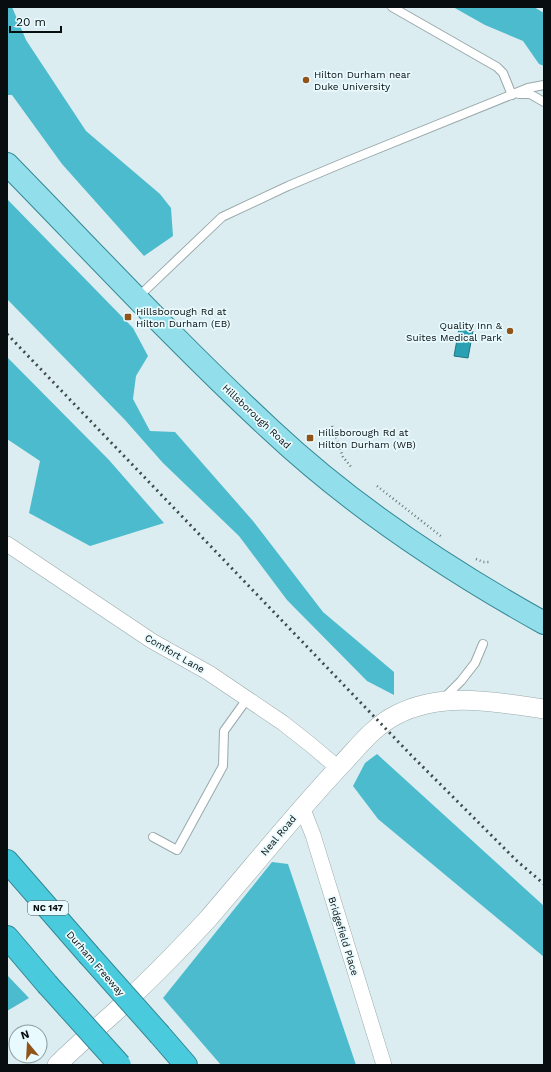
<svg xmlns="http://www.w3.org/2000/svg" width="551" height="1072" font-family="'Work Sans',sans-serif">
<rect width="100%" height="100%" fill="#dbedf0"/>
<!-- forest -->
<g fill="#4cbbcd">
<path d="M7 7H12L26 40 86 131 160 194 171 208 173 236 144 256 62 164 12 95H7Z"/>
<path d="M453 7H534L544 13V66L539 64 523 41 485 25Z"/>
<path d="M7 199 133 328 148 356 136 376 133 399 150 431 175 432 253 521 323 612 394 672V695L367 681 287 600 239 536 163 463 125 420 7 299Z"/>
<path d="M7 357 109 460 164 523 90 546 29 513 40 461 7 439Z"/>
<path d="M377 754 544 906V957L378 819 353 786 365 763Z"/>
<path d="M272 862 288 864 356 1065H221L163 998Z"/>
<path d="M7 975 29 998 7 1011Z"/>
</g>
<!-- water -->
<path fill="#29a1b2" stroke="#1f7581" d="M459 329 473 331 468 358 454 356Z"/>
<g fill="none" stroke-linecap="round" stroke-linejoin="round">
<!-- service casing -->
<g stroke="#99a9ac" stroke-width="10">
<g id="service">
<path d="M392 7 497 67 503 73 512 95"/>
<path d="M519 94H530L544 102"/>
<path d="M137 298 222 217 288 186 350 160 528 88 544 85"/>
<path d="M444 698 461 681 475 663 483 644"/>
<path d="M153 837 177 850 223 766 224 731 247 699"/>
</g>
</g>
<!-- minor casing -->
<g stroke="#99a9ac" stroke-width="16">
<g id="minor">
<path d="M7 544 152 641 209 673 283 723 311 745 338 768"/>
<path d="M302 807 313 835 384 1065"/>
</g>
</g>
<!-- tertiary casing -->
<g stroke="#99a9ac" stroke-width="20">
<path id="tertiary" d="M57 1065C76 1046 96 1029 116 1011 148 982 178 951 207 920 252 868 295 814 342 764 358 747 374 726 396 715 443 691 495 702 544 709"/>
</g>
<!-- primary casing -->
<g stroke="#338895" stroke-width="24">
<path id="primary" d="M7 164C94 253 179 345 271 430 352 506 447 569 544 623"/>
</g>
<!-- motorway casing -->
<g stroke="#338895" stroke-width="24">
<g id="motorway">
<path d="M7 861 88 954"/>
<path d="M7 937 47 984"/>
<path d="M160 1035 186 1065"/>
</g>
</g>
<!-- path -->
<g stroke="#6d787a" stroke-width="2.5" stroke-dasharray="1 3" stroke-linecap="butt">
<path d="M332 426 343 457 352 468"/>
<path d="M377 486 442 537"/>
<path d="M476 559 483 562H491"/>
</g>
<!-- service -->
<use href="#service" stroke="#fff" stroke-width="8"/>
<!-- minor -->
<use href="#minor" stroke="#fff" stroke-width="15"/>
<!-- tertiary -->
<use href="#tertiary" stroke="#fff" stroke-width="19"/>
<!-- primary -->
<use href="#primary" stroke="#92dfeb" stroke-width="22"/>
<!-- motorway -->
<use href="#motorway" stroke="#4acadd" stroke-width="22"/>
<!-- rail -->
<path stroke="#40494a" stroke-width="3" stroke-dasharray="2 4" stroke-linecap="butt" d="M7 334 410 754 517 861 544 884"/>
<!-- motorway-bridge casing -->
<g stroke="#338895" stroke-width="24" stroke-linecap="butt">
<g id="motorway-bridge">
<path d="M88 954 160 1035"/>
<path d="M47 984 120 1065"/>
</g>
</g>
<!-- motorway-bridge -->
<use href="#motorway-bridge" stroke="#4acadd" stroke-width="22"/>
</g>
<!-- markers -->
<g fill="#915418" stroke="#e8fafd" stroke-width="1.5">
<circle cx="306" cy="80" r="4"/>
<rect x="124" y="313" width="8" height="8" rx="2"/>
<circle cx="510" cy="331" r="4"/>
<rect x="306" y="434" width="8" height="8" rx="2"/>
</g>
<g text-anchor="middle" stroke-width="3.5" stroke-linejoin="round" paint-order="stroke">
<!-- shield labels -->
<rect fill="#e8fafd" stroke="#4b5556" stroke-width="1" x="28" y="901" width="40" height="14" rx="3"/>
<g font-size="9" font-weight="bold" fill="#080e0f">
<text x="48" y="911">NC 147</text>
</g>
<!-- poi labels -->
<g font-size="10" fill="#080e0f" stroke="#e8fafd" text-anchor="start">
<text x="314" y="78">Hilton Durham near<tspan x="314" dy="12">Duke University</tspan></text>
<text x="136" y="315">Hillsborough Rd at<tspan x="136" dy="12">Hilton Durham (EB)</tspan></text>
<text x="502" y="329" text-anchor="end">Quality Inn &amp;<tspan x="502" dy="12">Suites Medical Park</tspan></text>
<text x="318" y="436">Hillsborough Rd at<tspan x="318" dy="12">Hilton Durham (WB)</tspan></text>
</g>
<!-- street labels -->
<g font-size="10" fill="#080e0f" stroke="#e8fafd">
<text transform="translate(257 416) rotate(43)" y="4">Hillsborough Road</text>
<text transform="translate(175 653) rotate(30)" y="4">Comfort Lane</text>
<text transform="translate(278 835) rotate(-50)" y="4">Neal Road</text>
<text transform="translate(344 936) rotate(73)" y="4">Bridgefield Place</text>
<text transform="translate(96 963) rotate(49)" y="4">Durham Freeway</text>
</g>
</g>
<!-- border -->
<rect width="551" height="1072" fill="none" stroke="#080e0f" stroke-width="16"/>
<!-- north arrow -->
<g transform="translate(28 1044) rotate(342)"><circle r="19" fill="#e8fafd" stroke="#8e9c9e"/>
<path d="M0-3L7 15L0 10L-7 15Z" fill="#915418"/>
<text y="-6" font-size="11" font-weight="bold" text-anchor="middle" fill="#080e0f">N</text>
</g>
<!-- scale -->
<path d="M10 26v6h51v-6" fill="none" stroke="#080e0f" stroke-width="2"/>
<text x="16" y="26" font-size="12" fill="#080e0f" stroke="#e8fafd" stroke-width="3" paint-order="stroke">20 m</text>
</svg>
